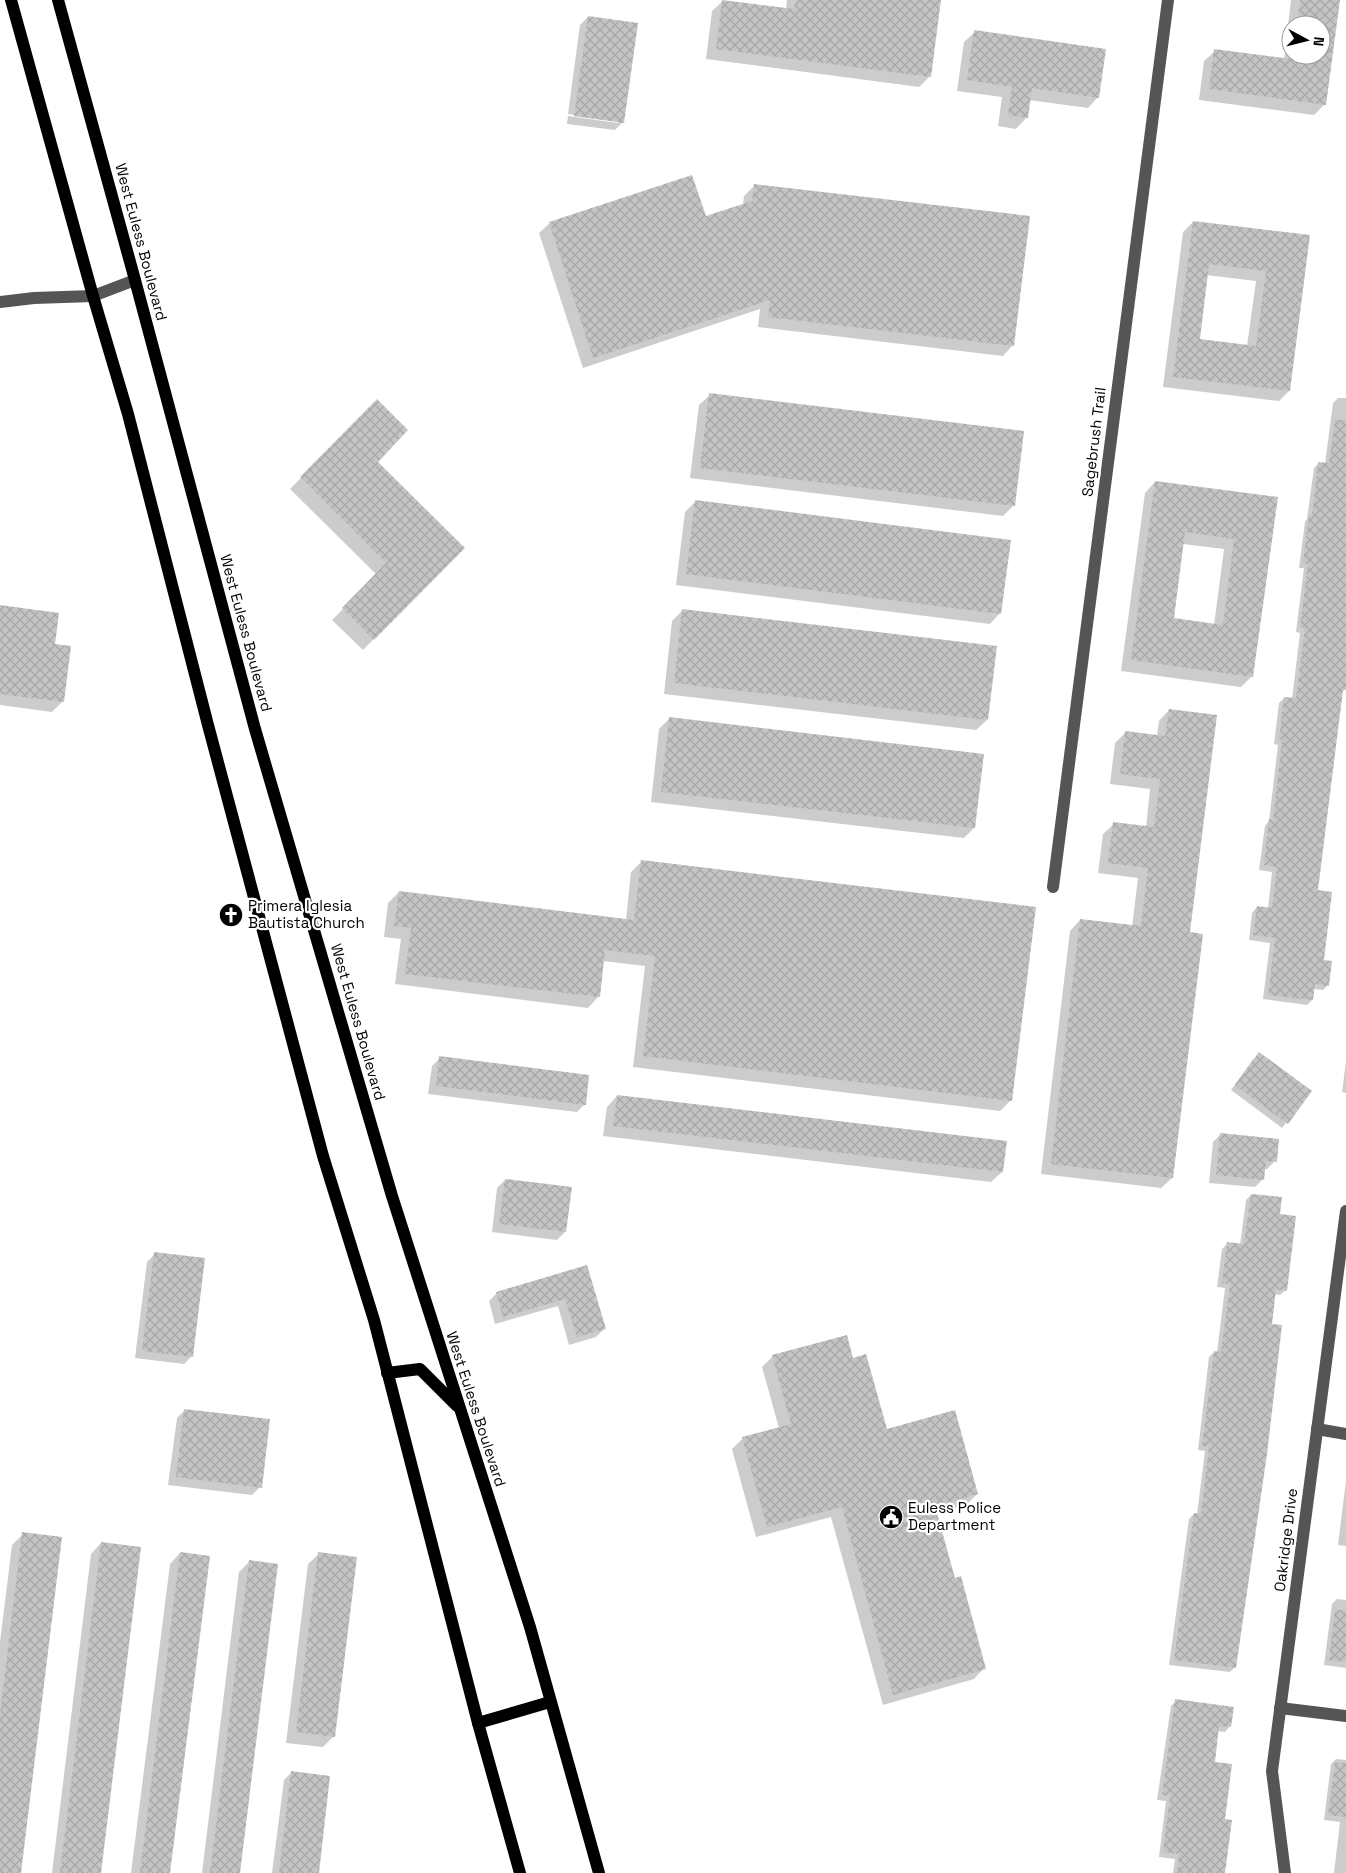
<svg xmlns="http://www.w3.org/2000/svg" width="1346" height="1873" font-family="'Space Grotesk',sans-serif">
<defs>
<pattern id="building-cross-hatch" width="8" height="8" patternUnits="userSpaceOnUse" patternTransform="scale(1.25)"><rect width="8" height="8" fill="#c4c4c4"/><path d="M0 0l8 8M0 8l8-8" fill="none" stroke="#a7a7a7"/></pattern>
</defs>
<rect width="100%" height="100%" fill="#fff"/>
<!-- shadow -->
<g fill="#0003" fill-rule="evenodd">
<path d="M787 0H940L930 76 919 87 706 59 712 11 723 1 786 9Z"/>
<path d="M1291 0H1338L1325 104 1314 115 1199 100 1204 61 1215 51 1284 60ZM1291 25H1321V55H1291Z"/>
<path d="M588 17 623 122 615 130 567 124 568 116 618 123V121L568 114 580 25Z"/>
<path d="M975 32 1098 97 1088 108 1029 100 1026 118 1016 129 998 126 1002 97 957 91 964 42Z"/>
<path d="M755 185 1013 345 1003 356 758 327 760 309 583 368 539 233 550 223 705 218 743 206 744 196Z"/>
<path d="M1193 222 1309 236 1289 391 1279 401 1163 387 1183 232ZM1206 275 1256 281 1247 346 1198 340Z"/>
<path d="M710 395 1014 505 1003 516 690 478 699 405Z"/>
<path d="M1338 398H1346V679L1344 690 1342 693 1316 891 1323 961 1328 985 1323 990 1314 989 1312 1000 1307 1005 1263 999 1270 943 1249 940 1252 913 1257 907 1268 909 1272 872 1259 870 1265 826 1269 821 1278 745 1274 744 1279 703 1284 698 1292 699 1300 633 1296 632 1304 568H1299L1305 522 1307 519 1314 468 1319 463 1325 464 1333 403Z"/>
<path d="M377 401 376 462 463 548 363 650 332 620 377 575 290 489Z"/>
<path d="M1155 482 1276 498 1252 676 1241 687 1121 671 1145 493ZM1183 544 1224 549 1214 625 1172 620Z"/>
<path d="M696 501 1000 613 990 624 676 585 685 512Z"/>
<path d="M0 607 53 645 63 701 52 712 0 705Z"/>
<path d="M683 610 987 720 976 730 664 694 672 621Z"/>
<path d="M1169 710 1188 934 1172 1178 1161 1188 1041 1174 1070 931 1080 920 1132 927 1138 878 1098 873 1103 834 1114 824 1146 828 1150 789 1110 784 1115 743 1125 733 1157 736 1159 721Z"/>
<path d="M670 718 974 828 964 838 651 802 659 729Z"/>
<path d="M642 861 1011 1100 1000 1111 633 1067 645 966 603 961 598 997 588 1008 395 984 401 939 384 937 388 903 399 892 626 920 631 872Z"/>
<path d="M440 1058 585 1104 577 1112 428 1094 432 1066Z"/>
<path d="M1254 1058 1310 1091 1282 1128 1231 1090Z"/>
<path d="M1346 1062V1093L1342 1092Z"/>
<path d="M617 1096 1002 1172 991 1182 603 1136 607 1107Z"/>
<path d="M1221 1134 1275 1161 1267 1169H1264L1263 1179 1255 1187 1209 1183 1213 1142Z"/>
<path d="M505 1180 565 1232 557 1240 492 1232 497 1188Z"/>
<path d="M1251 1195 1279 1215 1286 1290 1280 1295 1274 1294 1235 1667 1230 1672 1169 1665 1189 1519 1194 1514H1197L1205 1451 1198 1450 1209 1357 1214 1352H1217L1225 1288 1217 1287 1222 1249 1227 1244 1240 1245 1246 1200Z"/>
<path d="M155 1254 192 1356 184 1364 135 1358 147 1262Z"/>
<path d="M586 1267 604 1329 596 1337 569 1345 558 1306 495 1324 489 1301 497 1293Z"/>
<path d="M773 1356 886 1431 977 1494 966 1505 936 1513 954 1580 984 1668 974 1679 883 1705 831 1517 756 1537 732 1449 743 1438 779 1428 762 1367Z"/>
<path d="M185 1410 260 1487 252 1495 168 1485 177 1418Z"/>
<path d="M1346 1481V1546L1338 1545Z"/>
<path d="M23 1534 20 1873H0V1642L12 1545Z"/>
<path d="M101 1543 100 1873H52L91 1554Z"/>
<path d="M180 1553 168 1873H131L170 1564Z"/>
<path d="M319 1554 334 1736 323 1747 286 1743 308 1564Z"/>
<path d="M249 1562 238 1873H202L239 1572Z"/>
<path d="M1337 1599 1346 1600V1668L1324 1665 1332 1604Z"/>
<path d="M1176 1701 1230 1726 1225 1732 1217 1731 1213 1763 1224 1820V1873H1173L1175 1859 1159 1857 1166 1801 1157 1800 1171 1706Z"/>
<path d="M1336 1759 1346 1760V1873H1334L1340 1822 1324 1820 1331 1764Z"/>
<path d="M292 1772 317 1873H272L284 1780Z"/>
</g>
<!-- building -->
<g fill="url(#building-cross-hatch)" fill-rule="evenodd">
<path d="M722 0 794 9 796 0H941L931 77 716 49Z"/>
<path d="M1300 0H1340L1326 105 1209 89 1214 49 1292 59 1293 55H1321V25H1297Z"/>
<path d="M588 16 638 23 624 123 574 116Z"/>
<path d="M974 30 1106 49 1099 98 1032 88 1028 118 1008 115 1012 87 967 80Z"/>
<path d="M692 175 706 216 752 201 754 184 1030 216 1014 346 768 317 770 300 593 358 549 222Z"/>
<path d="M1193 221 1310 235 1290 391 1173 377ZM1209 264 1266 271 1256 346 1200 339Z"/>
<path d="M709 393 1024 431 1015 506 700 468Z"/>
<path d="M377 399 408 430 378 462 465 548 374 640 342 608 386 563 300 477Z"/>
<path d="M1335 420H1346V690H1343L1318 890 1332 892 1324 960 1332 961 1329 986 1315 984 1313 1000 1268 995 1275 938 1253 935 1257 906 1272 908 1277 867 1264 865 1269 819 1273 820 1282 740 1279 739 1284 697 1296 698 1305 628 1300 627 1308 564 1303 563 1309 515 1312 516 1318 462 1329 463Z"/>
<path d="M1155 481 1278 497 1253 677 1131 660ZM1185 532 1234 539 1223 625 1174 618Z"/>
<path d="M695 500 1011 540 1001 614 686 574Z"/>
<path d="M0 605 59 613 55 644 71 646 64 702 0 694Z"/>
<path d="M682 609 997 646 988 720 674 683Z"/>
<path d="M1169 709 1217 715 1190 932 1203 934 1173 1178 1051 1164 1080 919 1141 926 1148 868 1108 863 1113 822 1154 827 1160 779 1120 774 1125 731 1165 736Z"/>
<path d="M669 717 984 754 975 828 661 792Z"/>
<path d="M641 860 1036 907 1012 1101 643 1056 655 956 605 950 600 997 405 974 411 928 394 926 399 891 634 920Z"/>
<path d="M1259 1052 1312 1091 1288 1124 1235 1085Z"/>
<path d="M439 1056 589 1075 586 1105 436 1086Z"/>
<path d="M617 1095 1007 1141 1003 1172 613 1126Z"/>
<path d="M1220 1133 1279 1139 1277 1162 1266 1161 1264 1180 1216 1175Z"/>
<path d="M505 1179 572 1187 566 1232 499 1224Z"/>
<path d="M1251 1194 1282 1197 1280 1214 1296 1216 1287 1291 1276 1289 1272 1324 1282 1325 1267 1454 1236 1668 1174 1660 1194 1513 1201 1514 1209 1446H1202L1214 1351 1221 1352 1230 1284 1222 1283 1227 1242 1244 1244Z"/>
<path d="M154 1252 205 1258 193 1357 142 1351Z"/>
<path d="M587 1265 606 1329 577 1337 565 1299 503 1317 496 1292Z"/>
<path d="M847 1335 853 1358 866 1354 887 1429 955 1410 978 1494 935 1506 955 1578 961 1576 986 1669 893 1695 842 1507 767 1527 742 1437 791 1424 772 1355Z"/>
<path d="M184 1409 270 1419 262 1488 176 1477Z"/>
<path d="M22 1532 62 1537 21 1873H0V1714Z"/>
<path d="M101 1542 141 1547 101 1873H60Z"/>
<path d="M180 1552 210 1556 170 1873H140Z"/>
<path d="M318 1552 357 1557 335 1737 296 1732Z"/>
<path d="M249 1560 278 1564 240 1873H210Z"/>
<path d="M1335 1610H1346V1662L1329 1660Z"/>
<path d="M1175 1699 1234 1707 1231 1727 1219 1726 1215 1762 1232 1764 1225 1819 1232 1820 1225 1873H1177L1179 1854 1163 1852 1170 1796 1162 1795Z"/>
<path d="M1335 1763H1346V1817L1328 1815Z"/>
<path d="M291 1771 330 1776 319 1873H279Z"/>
</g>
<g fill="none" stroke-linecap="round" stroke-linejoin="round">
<!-- minor -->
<g stroke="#555" stroke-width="12">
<path d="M0 302 34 298 93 296 135 280"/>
<path d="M1053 887 1168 0"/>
<path d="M1317 1429 1346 1434"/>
<path d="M1280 1708 1346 1716"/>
<path d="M1285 1873 1272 1771 1346 1211"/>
</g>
<!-- major -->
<g stroke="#000" stroke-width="12">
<path d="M11 0 93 296 128 414 208 725 323 1156 374 1320 478 1723 520 1873"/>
<path d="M58 0 135 280 255 729 392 1196 530 1627 599 1873"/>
<path d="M387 1373 420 1369 457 1406"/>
<path d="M478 1723 550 1702"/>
</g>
</g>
<!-- icons -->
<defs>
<g id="church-disc" transform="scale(1.25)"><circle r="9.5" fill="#000" stroke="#fff"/><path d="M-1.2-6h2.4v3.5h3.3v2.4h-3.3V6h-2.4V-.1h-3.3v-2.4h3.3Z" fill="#fff"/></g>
<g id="civic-disc" transform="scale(1.25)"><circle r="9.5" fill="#000" stroke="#fff"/><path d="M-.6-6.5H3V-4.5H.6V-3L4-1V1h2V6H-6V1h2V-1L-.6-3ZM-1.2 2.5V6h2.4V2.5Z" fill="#fff"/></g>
</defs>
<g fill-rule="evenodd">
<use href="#church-disc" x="231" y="915"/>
<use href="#civic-disc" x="891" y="1517"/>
</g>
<g text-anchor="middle" stroke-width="4.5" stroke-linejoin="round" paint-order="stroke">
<!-- street labels -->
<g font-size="15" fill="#000" stroke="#fff">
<text transform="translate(141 242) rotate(75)" y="5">West Euless Boulevard</text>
<text transform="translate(1094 442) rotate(-83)" y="5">Sagebrush Trail</text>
<text transform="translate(246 633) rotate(75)" y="5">West Euless Boulevard</text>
<text transform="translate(358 1022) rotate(74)" y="5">West Euless Boulevard</text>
<text transform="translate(476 1409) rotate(72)" y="5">West Euless Boulevard</text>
<text transform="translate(1286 1540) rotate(-83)" y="5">Oakridge Drive</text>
</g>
<!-- poi labels -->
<g font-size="15" fill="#000" stroke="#fff" text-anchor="start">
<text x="248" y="911">Primera Iglesia<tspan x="248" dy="17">Bautista Church</tspan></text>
<text x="908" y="1513">Euless Police<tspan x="908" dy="17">Department</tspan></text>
</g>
</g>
<!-- north arrow -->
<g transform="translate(1306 40) rotate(97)"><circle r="24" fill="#ffffff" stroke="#999999"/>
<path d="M0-4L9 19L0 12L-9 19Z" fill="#000000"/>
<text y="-8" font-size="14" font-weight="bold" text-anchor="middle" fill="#000000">N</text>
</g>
</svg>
